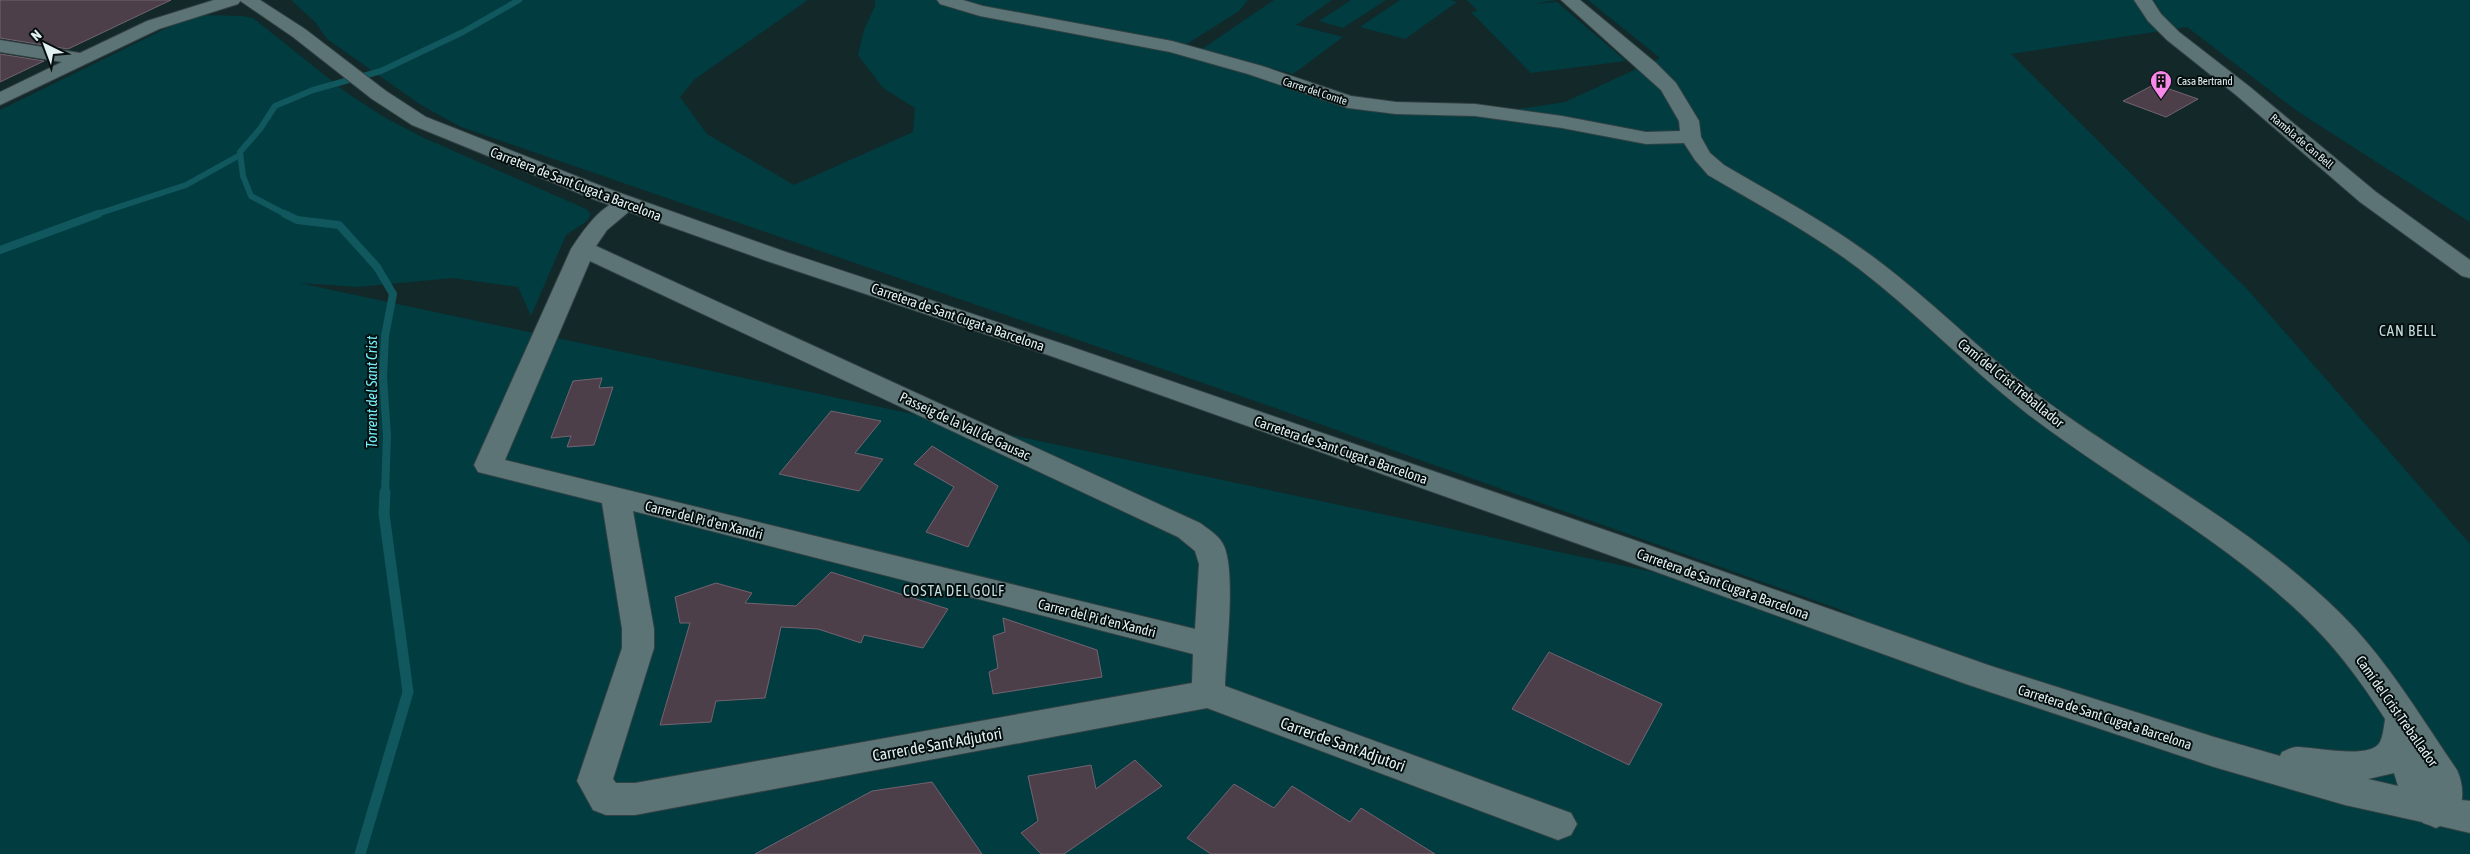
<svg xmlns="http://www.w3.org/2000/svg" width="2470" height="854" font-family="'Asap Condensed',sans-serif">
<rect width="100%" height="100%" fill="#132829"/>
<!-- green -->
<g fill="#003c40">
<path d="M291 0H808L695 79 680 97 707 134 794 185 913 132 915 108 883 88 858 55 864 30 875 6V0H1248L1239 11 1179 49 1348 102 1475 110 1465 117 1565 102 1660 58 1588 0H2470V222L2297 111 2187 27 2011 54 2249 291 2470 544V854H0V110L183 20 203 15 242 16 253 18 347 93 384 117 422 137 586 209 591 214 587 221 566 235 531 316 518 287 453 278 358 287 299 283 1855 615 1255 401 461 127 421 105 327 39 315 22Z"/>
<path d="M1274 0H1332L1296 25 1343 37 1293 74 1202 49Z"/>
<path d="M1351 0H1386L1343 28 1319 21Z"/>
<path d="M1400 0H1450L1457 2 1405 39 1360 27Z"/>
<path d="M1467 0H1556L1534 4 1557 2 1626 61 1531 73 1471 12 1478 11Z"/>
</g>
<g fill="none" stroke-linecap="round" stroke-linejoin="round">
<!-- stream-far2 -->
<g stroke="#10585d" stroke-width="6">
<path d="M94 215 186 185 240 155"/>
<path d="M287 215 251 196 243 176 240 152 260 129 275 106 313 90 381 71 463 32 519 0"/>
</g>
<!-- stream-far1 -->
<g stroke="#10585d" stroke-width="8">
<path d="M285 214 297 220 339 225 377 267 393 294 385 336 383 377 387 436 385 493"/>
<path d="M0 250 98 214"/>
</g>
<!-- stream -->
<path stroke="#10585d" stroke-width="11" d="M360 854 408 692 384 514 385 492"/>
</g>
<!-- building -->
<g fill="#4d3f4a" stroke="#736370">
<path d="M0 0H171L68 49 0 38Z"/>
<path d="M0 54 44 61 0 82Z"/>
<path d="M2155 84 2198 99 2166 117 2123 101Z"/>
<path d="M602 378 599 388 613 387 594 445 567 447 571 436 551 438 573 381Z"/>
<path d="M831 411 881 421 855 453 883 459 859 491 779 474Z"/>
<path d="M932 446 998 486 968 547 926 532 954 487 914 464Z"/>
<path d="M831 572 948 609 923 648 864 635 861 643 818 629 781 627 765 698 716 701 711 722 660 725 690 623H680L675 597 716 583 752 593 745 603 796 606Z"/>
<path d="M1003 618 1097 650 1102 677 993 694 989 672 998 668 993 636 1005 632Z"/>
<path d="M1549 652 1662 704 1629 765 1512 709Z"/>
<path d="M1135 760 1162 786 1064 854H1041L1021 833 1038 821 1028 776 1091 765 1096 789Z"/>
<path d="M932 782 982 854H755L872 791Z"/>
<path d="M1234 784 1274 808 1292 786 1350 822 1361 808 1435 854H1211L1187 838Z"/>
</g>
<g fill="none" stroke-linecap="round" stroke-linejoin="round">
<!-- minor casing -->
<g stroke="#324143" stroke-width="2">
<g id="minor">
<path d="M214 0H241L238 4 159 29 0 105V92L62 62 0 52V40L80 53 147 21Z"/>
<path d="M937 0H963L983 6 1172 41 1262 66 1351 96 1396 102 1475 104 1562 116 1646 132 1680 131 1679 121 1661 90 1561 0H1580L1656 63 1676 83 1699 121 1701 137 1710 153 1724 165C1775 195 1828 223 1876 259 1935 303 1986 357 2046 401 2143 472 2253 527 2339 612 2386 658 2420 716 2457 770 2470 798 2459 836 2423 823L2418 812 2428 797 2427 785C2392 731 2361 675 2316 629 2231 542 2121 486 2025 412 1967 366 1917 313 1858 268 1812 233 1759 205 1708 175L1695 160 1684 143 1646 144 1562 128 1475 116 1396 114 1348 108 1248 74 1170 52 980 16 940 4Z"/>
<path d="M2134 0H2152L2161 14 2179 32 2250 87 2376 192 2470 260V278L2462 276 2360 202 2236 95 2167 40 2148 21Z"/>
<path d="M627 197 635 199 638 204 607 230 596 246 1200 523C1208 529 1220 536 1224 546 1236 573 1226 654 1225 686L1571 813 1577 824 1571 835 1558 840 1207 708 635 815H606L593 810 577 781 622 648V629L602 503 478 472 474 465 571 249C585 228 601 204 627 197ZM590 261 1178 537 1195 551 1199 564 1195 629 505 460ZM633 511 1193 654 1192 683 635 783H616L613 779 654 648V629Z"/>
</g>
</g>
<!-- secondary casing -->
<g stroke="#324143" stroke-width="2">
<path id="secondary" d="M239 0H260L305 29 386 91 426 117 609 189 783 251 1069 346 1637 541 1988 665 2214 737 2280 756 2282 752C2287 750 2292 747 2297 747 2315 747 2371 760 2380 742 2385 732 2383 719 2389 708L2401 704 2413 708C2426 734 2420 774 2444 795 2449 799 2463 800 2470 801V833L2440 826 2436 828 2422 822 2345 805 2214 767 1966 684 1615 557 1051 356 767 261 593 199 412 125 372 99 293 37ZM2394 773 2398 786 2368 779Z"/>
</g>
<!-- minor -->
<use href="#minor" fill="#5d7476" fill-rule="evenodd"/>
<!-- secondary -->
<use href="#secondary" fill="#5d7476" fill-rule="evenodd"/>
</g>
<!-- icons -->
<defs>
<g id="building-pin" transform="scale(1.125)"><path d="M0 17L-7.5 6A9.5 9.5 0 1 1 7.5 6Z" fill="#f888ea" stroke="#060f0f"/><path d="M-4-6H4V6H1V3H-1V6H-4ZM-2.5-4.3h1.7v1.8h-1.7ZM.8-4.3h1.7v1.8H.8ZM-2.5-1h1.7V.8h-1.7ZM.8-1h1.7V.8H.8Z" fill="#111"/></g>
</defs>
<g fill-rule="evenodd">
<use href="#building-pin" x="2161" y="81"/>
</g>
<g text-anchor="middle" stroke-width="4" stroke-linejoin="round" paint-order="stroke">
<!-- far-poi labels -->
<g font-size="11" fill="#e3f0f1" stroke="#060f0f" text-anchor="start">
<text x="2177" y="85">Casa Bertrand</text>
</g>
<!-- far-street labels -->
<g font-size="11" fill="#e3f0f1" stroke="#060f0f">
<text transform="translate(1315 91) rotate(18)" y="4">Carrer del Comte</text>
<text transform="translate(2302 141) rotate(40)" y="4">Rambla de Can Bell</text>
</g>
<!-- street labels -->
<g font-size="14" fill="#e3f0f1" stroke="#060f0f">
<text transform="translate(576 184) rotate(21)" y="5">Carretera de Sant Cugat a Barcelona</text>
<text transform="translate(958 317) rotate(19)" y="5">Carretera de Sant Cugat a Barcelona</text>
<text transform="translate(2011 383) rotate(39)" y="5">Camí del Crist Treballador</text>
<text transform="translate(965 426) rotate(25)" y="5">Passeig de la Vall de Gausac</text>
<text transform="translate(1341 450) rotate(19)" y="5">Carretera de Sant Cugat a Barcelona</text>
<text transform="translate(704 520) rotate(14)" y="5">Carrer del Pi d'en Xandri</text>
<text transform="translate(1723 584) rotate(20)" y="5">Carretera de Sant Cugat a Barcelona</text>
<text transform="translate(1097 618) rotate(14)" y="5">Carrer del Pi d'en Xandri</text>
<text transform="translate(2397 711) rotate(55)" y="5">Camí del Crist Treballador</text>
<text transform="translate(2105 717) rotate(18)" y="5">Carretera de Sant Cugat a Barcelona</text>
</g>
<!-- neighbourhood labels -->
<g font-size="15" letter-spacing="1" fill="#c4dddf" stroke="#060f0f">
<text x="2408" y="336">CAN BELL</text>
<text x="954" y="596">COSTA DEL GOLF</text>
</g>
<!-- water labels -->
<g font-size="15" font-style="italic" fill="#74f1fb" stroke="#060f0f">
<text transform="translate(372 392) rotate(-90)" y="5">Torrent del Sant Crist</text>
</g>
<!-- near-street labels -->
<g font-size="16" fill="#e3f0f1" stroke="#060f0f">
<text transform="translate(937 744) rotate(-10)" y="6">Carrer de Sant Adjutori</text>
<text transform="translate(1343 744) rotate(20)" y="6">Carrer de Sant Adjutori</text>
</g>
</g>
<!-- north arrow -->
<g transform="translate(45 45) rotate(318)" stroke="#060f0f" stroke-width="4" paint-order="stroke">
<path d="M0-4L9 19L0 12L-9 19Z" fill="#e3f0f1"/>
<text y="-8" font-size="14" font-weight="bold" text-anchor="middle" fill="#e3f0f1">N</text>
</g>
</svg>
